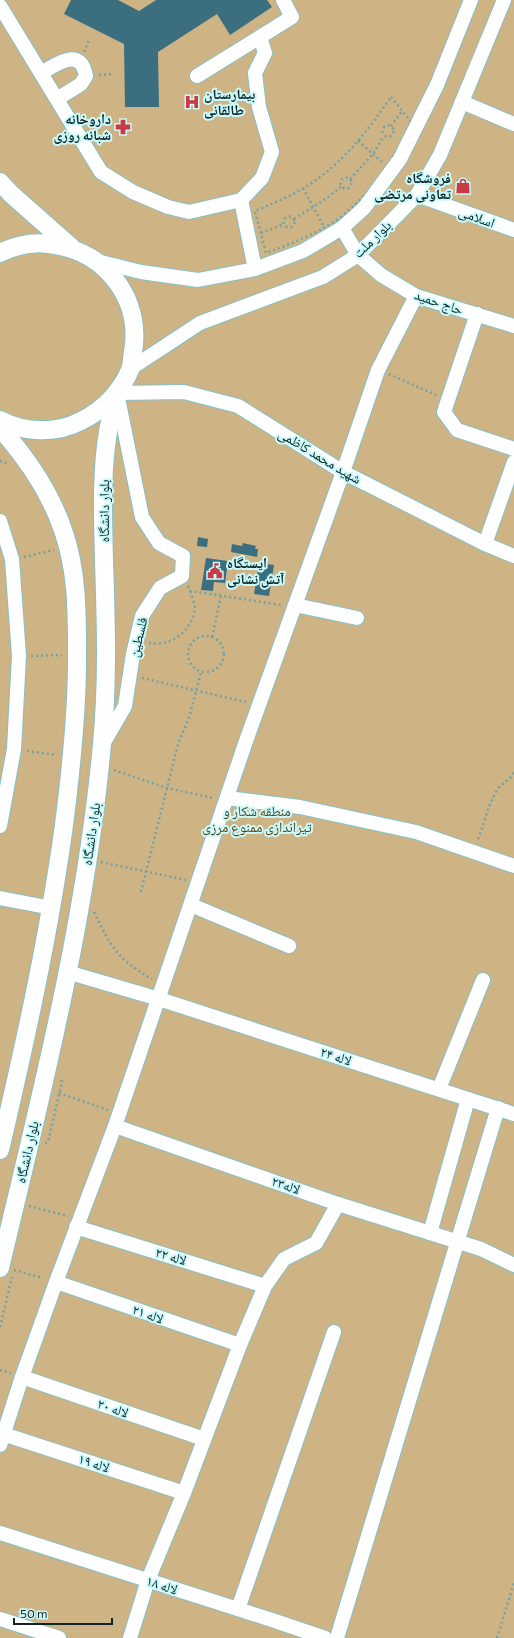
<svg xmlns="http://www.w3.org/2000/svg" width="514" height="1638" font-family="Commissioner,'Noto Naskh Arabic',sans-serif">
<rect width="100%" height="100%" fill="#b3eff2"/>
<!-- green -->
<rect fill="#ceb385" x="0" y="0" width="514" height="1638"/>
<!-- building -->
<g fill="#3b6e7e">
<path d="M71 0H118L139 11 156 0H267L272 7 230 35 217 14 158 52 159 107H125L124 44 64 14Z"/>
<path d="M198 537 208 539 207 547 197 546Z"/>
<path d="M243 543 256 546 255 549H258L257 557 231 552 232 544 242 546Z"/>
<path d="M206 558 228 561 225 583 214 582 213 591 201 590Z"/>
<path d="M259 563 274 565 269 596 254 594Z"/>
</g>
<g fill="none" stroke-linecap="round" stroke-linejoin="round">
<!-- minor casing -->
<g stroke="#86c1c4" stroke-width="16">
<g id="minor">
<path d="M0 6 101 172 133 192 168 207 189 212 241 200 255 269"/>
<path d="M41 73C57 64 80 46 86 76L81 84 57 99"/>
<path d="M197 76 260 37"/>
<path d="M462 102 514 124"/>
<path d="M417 195 514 230"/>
<path d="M241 200 262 178 272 152 259 107 255 73 265 53 260 37 292 17 283 0"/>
<path d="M342 228 358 255 381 275 416 296 514 326"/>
<path d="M97 261 141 272 198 280 255 269 303 251 342 228 364 208 400 159 437 85 471 0"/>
<path d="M477 314 444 412 457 430 514 449"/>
<path d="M130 369 200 323 323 277 358 255 417 195 440 155 504 0"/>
<path d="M0 521 12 559 19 656 14 749 0 826"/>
<path d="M485 544 514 462"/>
<path d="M295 605 357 618"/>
<path d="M103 744 125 706 133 654 142 616 160 588 182 576 183 556 159 543 142 517 117 393 184 392 238 406 343 472 485 544 514 556"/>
<path d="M227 798 300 807 416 832 514 866"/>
<path d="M0 898 52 908"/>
<path d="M191 905 289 946"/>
<path d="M67 972 159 999 514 1114"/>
<path d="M439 1089 483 980"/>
<path d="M115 1126 338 1204 481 1249 514 1265"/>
<path d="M76 1227 265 1286"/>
<path d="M430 1233 468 1099"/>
<path d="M56 1282 240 1345"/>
<path d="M22 1377 204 1439"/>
<path d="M3 1434 184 1493"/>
<path d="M0 1445 22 1377 56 1282 115 1126 246 741 343 472 378 370 416 296"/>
<path d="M0 1533 272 1620 325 1638"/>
<path d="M238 1609 334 1332"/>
<path d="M0 1619 59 1638"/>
<path d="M130 1638 148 1580 184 1493 240 1345 265 1286 284 1259 316 1243 338 1204"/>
<path d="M337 1638 498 1108"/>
</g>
</g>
<!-- major casing -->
<g stroke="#86c1c4" stroke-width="20">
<g id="major">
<path d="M0 182 11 194 71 247"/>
<path d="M0 253C18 244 36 241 55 245 107 253 142 300 133 352 132 358 132 364 130 370 120 393 103 410 81 421 56 434 25 433 0 420"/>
<path d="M0 428C27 458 50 492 63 530 78 572 77 617 77 660 77 716 71 770 64 825 49 935 25 1043 0 1150"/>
<path d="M0 1268C41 1095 86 921 102 744 108 683 106 622 104 561 103 518 101 474 108 432 110 419 114 406 117 393"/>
</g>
</g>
<!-- path -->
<g stroke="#74a2a4" stroke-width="2.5" stroke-dasharray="2 3" stroke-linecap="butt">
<path d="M84 52 90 38"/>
<path d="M99 75 114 74"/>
<path d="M391 97 411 122C406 132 402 143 396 152 382 178 359 204 335 221 314 235 290 244 266 253L255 211C271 204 287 198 302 189 340 167 366 133 391 97Z"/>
<circle cx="388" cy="131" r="5.5"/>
<path d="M391 126 402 111"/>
<path d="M358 141 382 162"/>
<circle cx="346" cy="183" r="5.5"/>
<path d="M350 179 373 154 384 136"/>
<path d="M303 188 323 225"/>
<circle cx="289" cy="222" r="5.5"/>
<path d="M294 219 327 198 342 186"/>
<path d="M261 233 284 224"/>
<path d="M389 374 436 395"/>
<path d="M0 461 9 464"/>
<path d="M24 557 54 550"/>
<path d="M188 586 190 591 281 605"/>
<circle cx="206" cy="654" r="18"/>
<path d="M212 637 221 596"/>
<path d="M149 643C171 647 191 632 195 609 195 604 192 596 190 591"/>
<path d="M31 656 62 655"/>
<path d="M142 678 246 702"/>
<path d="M27 751 57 755"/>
<path d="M114 770 167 788 213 798"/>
<path d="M478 839C485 823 487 805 498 789 503 781 511 781 514 771"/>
<path d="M101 862 186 880"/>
<path d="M141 892 178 744 189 718 201 672"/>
<path d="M94 912C111 947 117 959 152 979"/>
<path d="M59 1093 108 1110"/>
<path d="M45 1143 48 1142 62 1082 60 1078"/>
<path d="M29 1206 68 1216"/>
<path d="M14 1270 43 1278"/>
<path d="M0 1327 12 1277"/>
<path d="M0 1370 11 1373"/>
<path d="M497 1638 514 1583"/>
</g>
<!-- minor -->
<use href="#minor" stroke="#fff" stroke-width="14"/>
<!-- major -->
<use href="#major" stroke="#fff" stroke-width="18"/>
</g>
<!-- icons -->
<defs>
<g id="hospital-bare" transform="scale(1.2)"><path d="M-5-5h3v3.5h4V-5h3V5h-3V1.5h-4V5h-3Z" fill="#ca3a45" stroke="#cafafc" stroke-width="2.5" paint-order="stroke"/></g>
<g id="pharmacy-bare" transform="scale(1.2)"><path d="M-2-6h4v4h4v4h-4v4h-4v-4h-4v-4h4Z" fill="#ca3a45" stroke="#cafafc" stroke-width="2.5" paint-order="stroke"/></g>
<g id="shop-bare" transform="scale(1.2)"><path d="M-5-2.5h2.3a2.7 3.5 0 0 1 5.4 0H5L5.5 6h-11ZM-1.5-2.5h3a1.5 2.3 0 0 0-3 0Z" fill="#ca3a45" stroke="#cafafc" stroke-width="2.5" paint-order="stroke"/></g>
<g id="civic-bare" transform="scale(1.2)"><path d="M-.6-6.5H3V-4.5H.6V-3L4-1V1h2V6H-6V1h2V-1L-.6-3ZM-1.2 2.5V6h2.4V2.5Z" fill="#ca3a45" stroke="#cafafc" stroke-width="2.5" paint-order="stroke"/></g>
</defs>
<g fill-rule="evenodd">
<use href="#hospital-bare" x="192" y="102"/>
<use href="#pharmacy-bare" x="123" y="127"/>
<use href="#shop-bare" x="463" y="186"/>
<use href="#civic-bare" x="215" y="571"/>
</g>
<g text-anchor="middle" stroke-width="4" stroke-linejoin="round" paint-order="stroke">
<!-- poi labels -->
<g font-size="14" font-weight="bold" fill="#0d2527" stroke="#cafafc" text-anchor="start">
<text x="204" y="99">بیمارستان<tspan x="204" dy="16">طالقانی</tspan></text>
<text x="111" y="124" text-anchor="end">داروخانه<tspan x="111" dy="16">شبانه روزی</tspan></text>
<text x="451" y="183" text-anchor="end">فروشگاه<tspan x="451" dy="16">تعاونی مرتضی</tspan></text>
<text x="227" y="568">ایستگاه<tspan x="227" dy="16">آتش نشانی</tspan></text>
</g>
<!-- street labels -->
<g font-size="14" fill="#0d2527" stroke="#cafafc">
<text transform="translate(477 217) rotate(20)" y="5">اسلامی</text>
<text transform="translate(372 239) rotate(-44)" y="5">بلوار ملت</text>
<text transform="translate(439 302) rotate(19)" y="5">حاج حمید</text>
<text transform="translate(320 456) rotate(31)" y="5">شهید محمد کاظمی</text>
<text transform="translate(104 511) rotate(-90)" y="5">بلوار دانشگاه</text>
<text transform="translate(138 637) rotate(-76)" y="5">فلسطین</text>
<text transform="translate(91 834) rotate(-82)" y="5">بلوار دانشگاه</text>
<text transform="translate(336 1056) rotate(18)" y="5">لاله ۲۴</text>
<text transform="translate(27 1152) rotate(-77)" y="5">بلوار دانشگاه</text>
<text transform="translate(286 1185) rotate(19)" y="5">لاله۲۳</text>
<text transform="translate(171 1256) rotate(17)" y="5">لاله ۲۲</text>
<text transform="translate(148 1314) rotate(19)" y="5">لاله ۲۱</text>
<text transform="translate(113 1408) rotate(19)" y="5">لاله ۲۰</text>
<text transform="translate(94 1463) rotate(18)" y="5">لاله ۱۹</text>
<text transform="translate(162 1585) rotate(18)" y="5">لاله ۱۸</text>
</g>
<!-- park labels -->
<g font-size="14" fill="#584010" stroke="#cafafc">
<text x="257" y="816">منطقه شکار و<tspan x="257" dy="16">تیراندازی ممنوع مرزی</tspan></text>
</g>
</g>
<!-- scale -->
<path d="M14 1618v6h98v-6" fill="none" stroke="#0d2527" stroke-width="2"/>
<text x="20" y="1618" font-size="12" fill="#0d2527" stroke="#cafafc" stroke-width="3" paint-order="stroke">50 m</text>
</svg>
